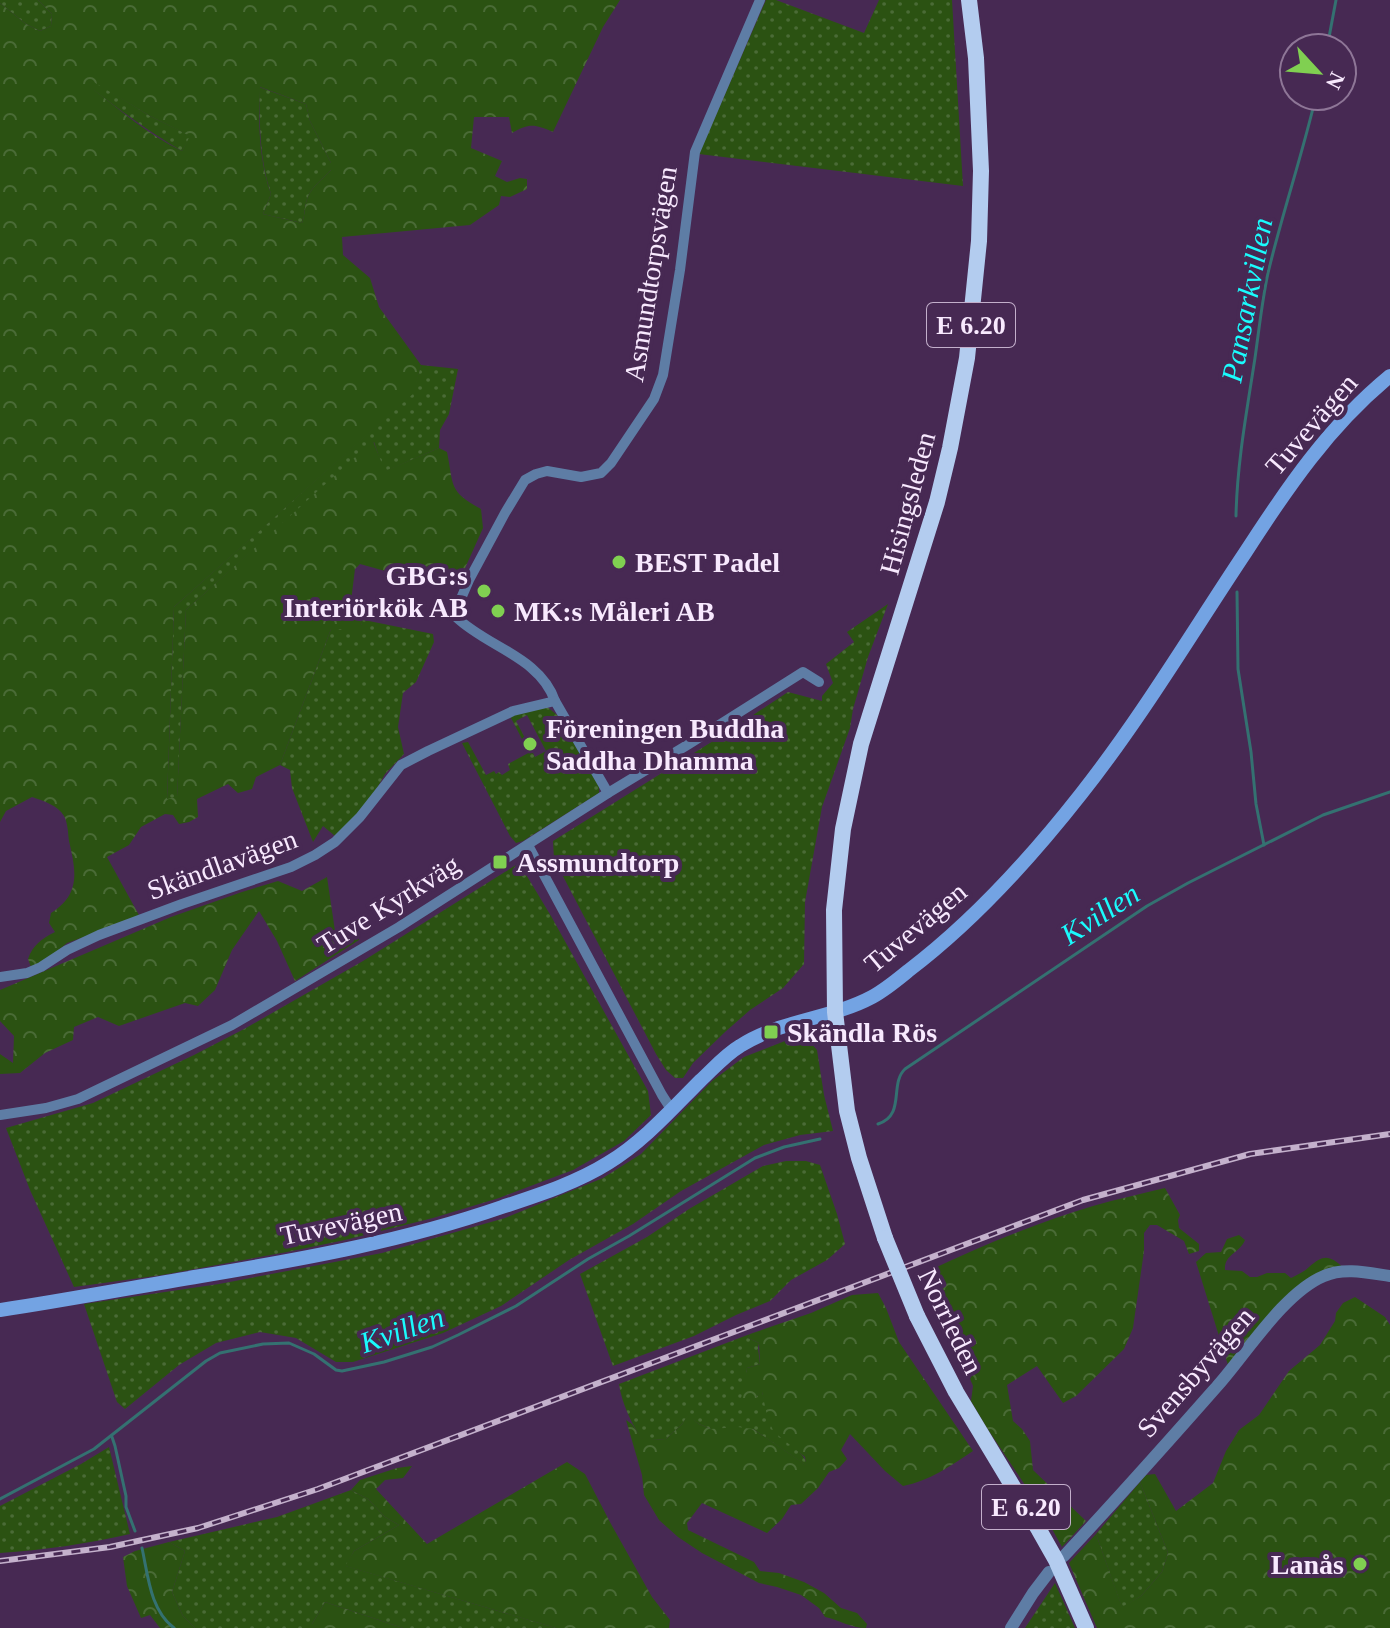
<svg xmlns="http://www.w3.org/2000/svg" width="1390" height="1628" font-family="Georgia,serif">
<defs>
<pattern id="grass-dots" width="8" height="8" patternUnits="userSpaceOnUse" patternTransform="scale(2)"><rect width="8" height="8" fill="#2b5212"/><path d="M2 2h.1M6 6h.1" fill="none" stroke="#4a6b36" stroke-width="1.8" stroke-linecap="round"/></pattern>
<pattern id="forest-crowns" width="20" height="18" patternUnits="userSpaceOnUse" patternTransform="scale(2)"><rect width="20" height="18" fill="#2b5212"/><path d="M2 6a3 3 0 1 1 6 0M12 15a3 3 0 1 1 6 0" fill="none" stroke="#4a6b36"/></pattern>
</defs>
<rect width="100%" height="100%" fill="#472953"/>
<!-- grass -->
<g fill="url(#grass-dots)">
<path d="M0 0H38L52 14 51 26 40 31 26 24 0 3Z"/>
<path d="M766 0H776L864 33 879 0H952L963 186 699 154Z"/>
<path d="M92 80 150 116 191 136 182 151C149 132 119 109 88 86Z"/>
<path d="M259 87 306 104 310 121 331 163V170C321 181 309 188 306 203 304 210 305 216 302 223L263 214 271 194C259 159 260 123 259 87Z"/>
<path d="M421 365 458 369 449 414 440 430 439 448 384 472 374 442 186 610 177 798 167 800 174 607 413 393Z"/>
<path d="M888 604 868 657 853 709 850 728 822 807 805 902 804 964 783 988 750 1010 725 1032 693 1063 683 1078H675L666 1070 656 1054 554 859 553 841 726 733 788 692 822 701V696L833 683 826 664 854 642 847 632Z"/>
<path d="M359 619 433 634 434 642 416 682 403 693 398 727 404 754 385 774 376 790 352 820 335 836 323 826 313 842 292 788 290 770 280 765 331 629H344L362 625Z"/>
<path d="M546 706 557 715 599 786V793L523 841 516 843 510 836 462 743 468 742 486 775 494 771 496 774 499 772 502 775 510 770 508 764 532 751 535 757 546 751 527 715 516 721 526 740 523 741 511 718 513 715Z"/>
<path d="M519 863 551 916 648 1091 651 1115 624 1141 573 1170 499 1198 433 1218 345 1240 287 1252 162 1275 74 1287 30 1190 6 1128 93 1103 194 1055 246 1028 363 961Z"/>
<path d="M798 1038 809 1041 817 1050 824 1095 833 1131 800 1135 764 1145 681 1191 633 1224 569 1260 501 1306 443 1333 353 1362H336L296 1338 260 1332 216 1343 179 1365 125 1409 117 1402 84 1304 219 1284 382 1253 505 1218 603 1178 641 1154 712 1081 744 1057 785 1041Z"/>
<path d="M786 1161H806L820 1165 837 1214 845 1244 827 1260 791 1280 770 1301 736 1315 694 1336 613 1366 580 1274 647 1237 689 1209 763 1166Z"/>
<path d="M750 1334 748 1338 759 1343 758 1348 760 1364 747 1368 745 1385 756 1397 762 1391C764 1405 782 1433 792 1444 799 1453 805 1455 807 1466L753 1429H711L699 1424 688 1416 682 1424 666 1439C658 1439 650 1441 642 1440 631 1422 622 1404 619 1384Z"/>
<path d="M109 1447 130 1534C87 1544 43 1550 0 1553V1506L81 1464Z"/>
<path d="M1140 1482 1168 1553 1162 1572 1141 1596 1122 1608 1096 1534Z"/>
<path d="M351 1490 368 1499 385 1517 399 1525 354 1551 346 1566 556 1628H403L325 1602 312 1624V1628H195L183 1616 172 1592 185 1551 169 1542 277 1517Z"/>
<path d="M1055 1583 1075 1628H1025Z"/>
</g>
<!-- forest -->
<g fill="url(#forest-crowns)" fill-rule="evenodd">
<path d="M38 0H620L603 27 553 132C535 124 529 123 512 133L509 117H474L471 148 502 161 495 176 507 182 520 178 527 179V189L510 197 501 196 499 205 470 225 342 237 343 255 370 278 379 307 421 365 414 393 174 607 167 799 177 797 186 610 373 441 385 471 439 448 447 452C454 486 448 491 481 509L483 528 457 586H439L360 564 355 569 351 601 362 625 357 633 344 629H331L280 765 256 777 252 789 238 793 228 784 197 799 198 817 189 822 179 824 173 815 165 814 141 827 129 845 107 857 140 917 67 943 49 958 31 967 28 959C33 945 41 939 55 932L49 923 51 913C81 894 76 871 69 841 68 834 68 823 64 816 58 805 43 801 32 797L6 811 0 822V3L26 24 40 31 51 26 52 14ZM92 81 150 116 190 136 182 151C148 135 119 109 89 86ZM260 87 306 104 310 121 331 163V170C321 181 309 188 306 203 304 210 305 216 302 223L263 214 271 194C259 161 258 122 260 87Z"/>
<path d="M327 877 335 931 358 924 359 940 295 981 277 941 259 911 232 950 215 990 198 1006 185 1003 119 1026 98 1017 74 1027 73 1040 45 1053 20 1073 0 1074V1054L13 1063 14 1036 0 1021V990L171 917 242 892 278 881 302 891Z"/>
<path d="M1165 1188 1180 1215 1178 1220 1179 1228 1199 1244V1251L1189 1254 1184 1241 1157 1225H1150L1144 1233V1251L1133 1328 1124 1349 1076 1396 1063 1403 1037 1366 1007 1385 1013 1421 1022 1429 1030 1441 1033 1470 1086 1521 1062 1547 1041 1509 987 1428 971 1401 973 1386 966 1369 946 1334 939 1313 935 1290 920 1275C975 1248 1034 1224 1093 1206 1117 1199 1141 1194 1165 1188Z"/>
<path d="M1239 1235 1245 1240C1240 1253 1224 1254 1225 1270L1242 1271 1250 1277H1257L1267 1273H1285L1291 1278C1297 1275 1304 1272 1309 1267 1324 1254 1329 1255 1344 1268L1326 1272 1228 1365 1196 1262 1206 1253 1221 1252 1227 1239Z"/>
<path d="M878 1293 886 1308 899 1342 973 1451C951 1466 929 1481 903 1486L885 1471 850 1434 841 1450 847 1459 839 1468 829 1472 818 1488 801 1504 791 1505 782 1519 767 1533 702 1503 687 1523 688 1530 754 1562 760 1571 779 1573 804 1582 824 1593 841 1608 857 1613 867 1624 866 1628C851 1628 839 1620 825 1617L819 1608 801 1595 777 1587 759 1583 702 1553 678 1537 659 1520 644 1495 642 1475 626 1420 632 1424 642 1439C650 1441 658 1439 666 1439L682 1424 688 1415 699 1424 711 1429 738 1427 753 1429 806 1465 805 1457 774 1432 768 1420 762 1392 756 1397C758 1407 754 1413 743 1412L740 1404 747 1368 760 1364 759 1343 748 1338 750 1334 811 1313 852 1295Z"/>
<path d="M1355 1297 1385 1317 1390 1325V1628H1097L1069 1563 1096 1534 1122 1607 1141 1596 1162 1572 1168 1553 1140 1482 1146 1475 1155 1474 1176 1511 1213 1483 1226 1451 1239 1430 1259 1415 1289 1371 1320 1345 1335 1321 1336 1313 1343 1303Z"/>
<path d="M567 1462 585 1474 611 1524 652 1597 670 1620 669 1628H556L345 1566 354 1551 399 1525 385 1517 368 1499 351 1490 360 1480 397 1468 412 1466 403 1478 385 1480 376 1489 427 1544Z"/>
<path d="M169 1542 185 1551 172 1592 183 1616 195 1628H160L150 1615 141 1618 127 1586 123 1557 135 1551Z"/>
<path d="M325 1602 403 1628H312V1624Z"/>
</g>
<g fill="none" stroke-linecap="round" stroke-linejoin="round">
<!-- stream -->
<g stroke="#347171" stroke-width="3">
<path d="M1327 48 1336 0"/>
<path d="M1236 516C1237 463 1247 410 1255 358 1259 330 1262 301 1268 273 1282 214 1302 156 1316 96"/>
<path d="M1237 592 1238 669 1251 752 1256 804 1264 845"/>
<path d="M878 1124C906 1115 889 1084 905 1069L1147 906 1188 883 1323 815 1390 792"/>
<path d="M112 1437 115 1446 126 1496V1507L135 1531"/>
<path d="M0 1499 94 1449 206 1361 220 1353 263 1344 289 1343 314 1354 336 1370 342 1371 384 1362 432 1347 458 1335 516 1306 588 1259 629 1236 755 1158 784 1147 820 1139"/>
<path d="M142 1548C148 1575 150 1610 174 1628"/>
</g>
<!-- minor -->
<g stroke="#5e7da5" stroke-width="10">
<path d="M555 701C540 657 487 647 456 617V610L469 580 505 513 525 480 536 474 547 471 581 477 601 473 611 463 654 399 663 375 680 270 695 152 760 0"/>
<path d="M528 845 662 1095 671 1109"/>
<path d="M0 977 27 973 41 967 67 950 99 935 182 904 291 867 315 855 335 842 360 817 401 765 428 751 513 711 555 701 608 793"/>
<path d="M0 1115 46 1108 78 1099 232 1025 399 927 608 793 689 744 803 672 819 682"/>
</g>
<!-- tertiary -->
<g stroke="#5e7da5" stroke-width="12">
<path d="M1064 1556C1116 1500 1168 1442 1219 1384 1247 1352 1285 1292 1324 1276 1344 1267 1369 1273 1390 1276"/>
<path d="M1011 1628 1033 1593 1049 1572"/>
</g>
<!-- secondary -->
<path stroke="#73a3e3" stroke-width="14" d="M0 1310C67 1300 134 1287 201 1276 303 1259 404 1241 502 1207 538 1195 576 1183 608 1163 643 1142 671 1110 700 1081 713 1069 725 1055 740 1046 780 1020 831 1019 872 997 885 990 897 980 908 971 974 921 1030 859 1081 794 1141 718 1191 634 1245 553 1287 488 1329 426 1390 376"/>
<!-- trunk -->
<g stroke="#b3ccef" stroke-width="16">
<path d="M885 1238 859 1158 847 1111 835 1012 834 910 843 829 861 744 937 502 950 448 967 358 979 241 981 171 976 58 969 0"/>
<path d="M917 1316 956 1392 1039 1530 1056 1560 1086 1628"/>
</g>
<!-- rail casing -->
<g stroke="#c4b1cc" stroke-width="6">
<path id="rail" d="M0 1561 110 1547 198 1528 318 1489 1083 1200 1250 1154 1390 1134"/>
</g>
<!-- rail -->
<use href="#rail" stroke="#472953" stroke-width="3" stroke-dasharray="9" stroke-linecap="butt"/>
<!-- trunk-bridge -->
<path stroke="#b3ccef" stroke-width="16" d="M885 1238 917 1316"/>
</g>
<!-- markers -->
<g fill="#80d051" stroke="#472953" stroke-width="3">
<circle cx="619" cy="562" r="8"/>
<circle cx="484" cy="591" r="8"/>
<circle cx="498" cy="611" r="8"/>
<circle cx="530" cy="744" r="8"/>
<rect x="492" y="854" width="16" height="16" rx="4"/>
<rect x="763" y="1024" width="16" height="16" rx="4"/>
<circle cx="1360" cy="1564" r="8"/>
</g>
<g text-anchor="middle" stroke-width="8" stroke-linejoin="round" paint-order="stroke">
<!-- shield labels -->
<g fill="#472953" stroke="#c3afcb" stroke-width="2">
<rect x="927" y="303" width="88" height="44" rx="6"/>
<rect x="982" y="1485" width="88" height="44" rx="6"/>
</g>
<g font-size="26" font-weight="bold" fill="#f8e9fe">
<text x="971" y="334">E 6.20</text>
<text x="1026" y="1516">E 6.20</text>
</g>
<!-- street labels -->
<g font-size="28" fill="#f8e9fe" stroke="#472953">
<text transform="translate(650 274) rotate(-81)" y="10">Asmundtorpsvägen</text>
<text transform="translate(1311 424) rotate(-49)" y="10">Tuvevägen</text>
<text transform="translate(907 503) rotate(-75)" y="10">Hisingsleden</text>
<text transform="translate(222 864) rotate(-20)" y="10">Skändlavägen</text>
<text transform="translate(388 904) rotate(-32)" y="10">Tuve Kyrkväg</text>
<text transform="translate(915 927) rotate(-40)" y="10">Tuvevägen</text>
<text transform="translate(341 1223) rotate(-12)" y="10">Tuvevägen</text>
<text transform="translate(951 1321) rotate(64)" y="10">Norrleden</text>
<text transform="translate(1195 1372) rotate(-49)" y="10">Svensbyvägen</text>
</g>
<!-- poi labels -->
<g font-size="28" font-weight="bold" fill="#f8e9fe" stroke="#472953" text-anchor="start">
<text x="635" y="572">BEST Padel</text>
<text x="468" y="585" text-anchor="end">GBG:s<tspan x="468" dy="32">Interiörkök AB</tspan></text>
<text x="514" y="621">MK:s Måleri AB</text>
<text x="546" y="738">Föreningen Buddha<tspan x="546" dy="32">Saddha Dhamma</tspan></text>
<text x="516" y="872">Assmundtorp</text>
<text x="787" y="1042">Skändla Rös</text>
<text x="1344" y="1574" text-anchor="end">Lanås</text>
</g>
<!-- water labels -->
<g font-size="30" font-style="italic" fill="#1afbfd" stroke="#472953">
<text transform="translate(1247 300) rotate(-79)" y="10">Pansarkvillen</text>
<text transform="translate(1100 914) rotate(-33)" y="10">Kvillen</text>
<text transform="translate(402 1330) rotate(-19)" y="10">Kvillen</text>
</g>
</g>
<!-- north arrow -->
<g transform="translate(1318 72) rotate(116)"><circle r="38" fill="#472953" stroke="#8e7697" stroke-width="2"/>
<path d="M0-6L14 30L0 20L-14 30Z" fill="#80d051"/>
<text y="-12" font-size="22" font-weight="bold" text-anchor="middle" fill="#f8e9fe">N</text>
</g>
</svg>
